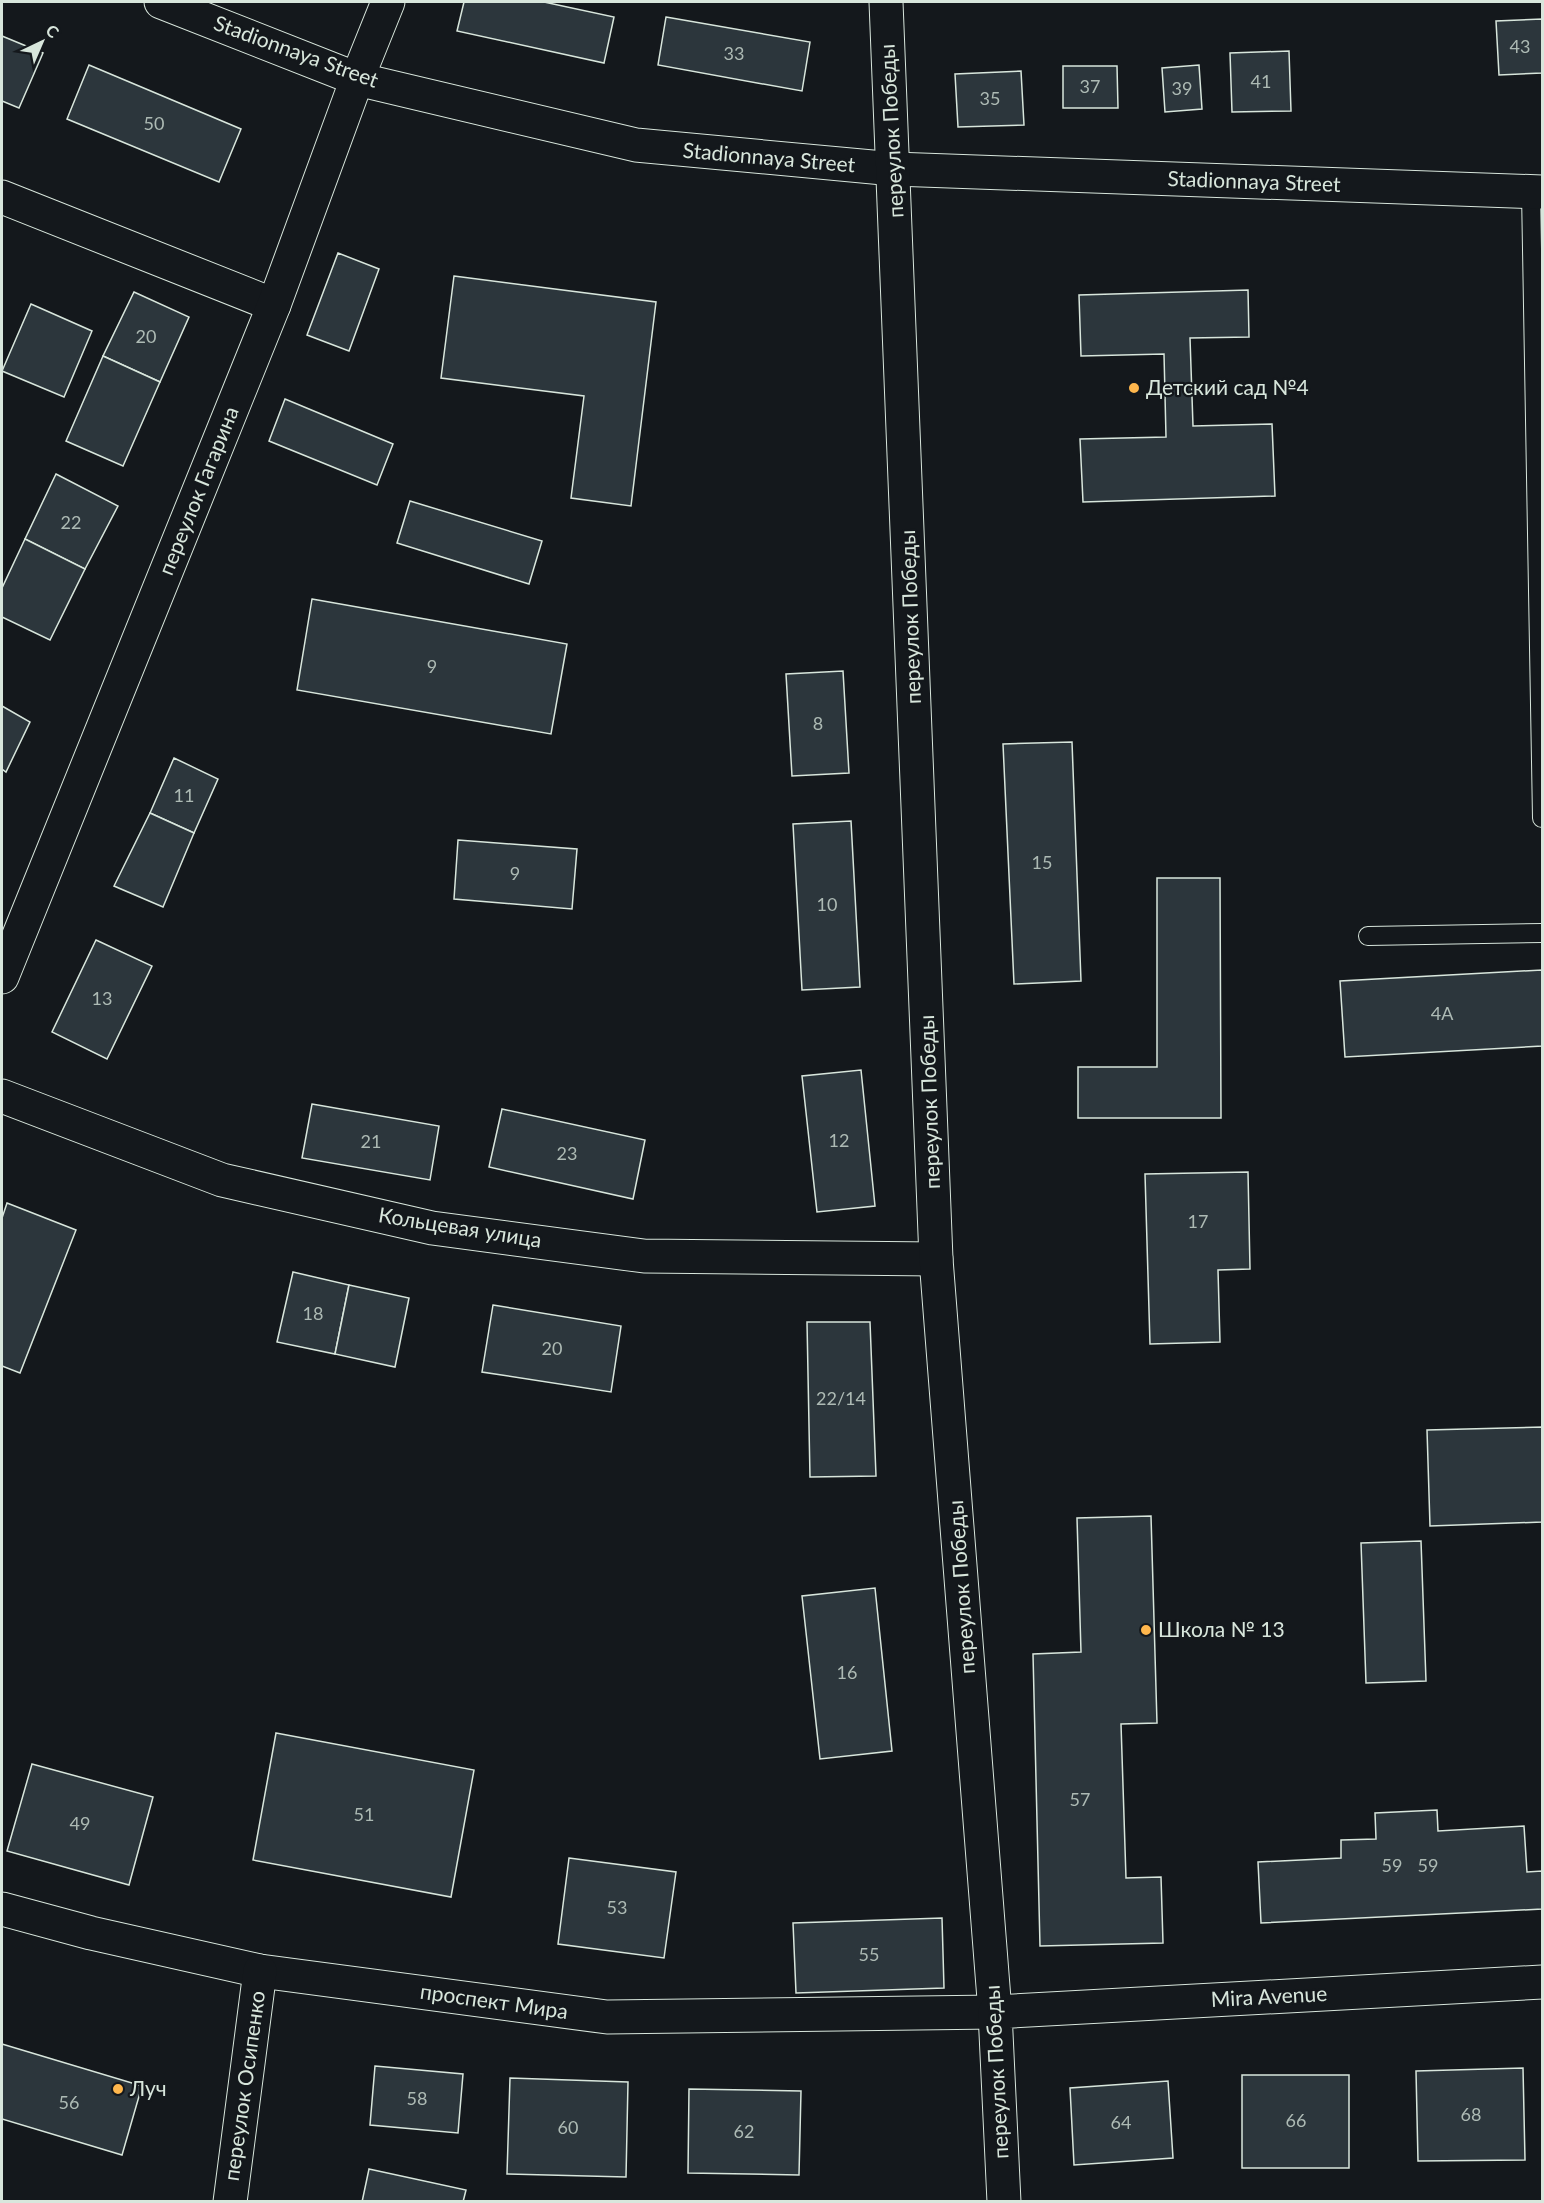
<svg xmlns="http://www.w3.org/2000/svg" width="1544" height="2203" font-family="Lato,sans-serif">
<rect width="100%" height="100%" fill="#14181c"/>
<!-- building -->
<g fill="#2c363c" stroke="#d8e6dc" stroke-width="1.5">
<path d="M464 2H544L614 17 604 63 457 31Z"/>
<path d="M666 17 810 42 802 91 658 65Z"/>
<path d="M1542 19V73L1499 75 1496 21Z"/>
<path d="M2 36 43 53 19 108 2 101Z"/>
<path d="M1289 51 1291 111 1232 112 1230 53Z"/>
<path d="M89 65 241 129 219 182 67 119Z"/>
<path d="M1199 65 1202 109 1165 112 1162 68Z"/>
<path d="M1063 66H1117L1118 108H1063Z"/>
<path d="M1021 71 1024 125 958 127 955 74Z"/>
<path d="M338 253 379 269 349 351 307 335Z"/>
<path d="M454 276 656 302 631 506 571 498 584 396 441 378Z"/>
<path d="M1248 290 1249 337 1190 338 1193 426 1272 424 1275 496 1083 502 1080 439 1166 437 1164 354 1081 356 1079 295Z"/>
<path d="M134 292 189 317 160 382 103 356Z"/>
<path d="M31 304 92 331 64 397 2 371Z"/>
<path d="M103 356 160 382 123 466 66 441Z"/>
<path d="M285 399 393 444 377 485 269 441Z"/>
<path d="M56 474 118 506 85 569 25 539Z"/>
<path d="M410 501 542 541 529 584 397 543Z"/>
<path d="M25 539 85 569 50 640 2 617V588Z"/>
<path d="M312 599 567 644 551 734 297 690Z"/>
<path d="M843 671 849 773 792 776 786 674Z"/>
<path d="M2 706 30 722 6 772 2 769Z"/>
<path d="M1072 742 1081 981 1014 984 1003 744Z"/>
<path d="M174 758 218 779 194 833 150 813Z"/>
<path d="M150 813 194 833 163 907 114 886Z"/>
<path d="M851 821 860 987 802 990 793 824Z"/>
<path d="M458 840 577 849 572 909 454 899Z"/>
<path d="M1157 878H1220L1221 1118H1078V1067H1157Z"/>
<path d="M96 940 152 966 107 1059 52 1032Z"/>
<path d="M1542 970V1046L1345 1057 1340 981Z"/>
<path d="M861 1070 875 1206 817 1212 802 1076Z"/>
<path d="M312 1104 439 1126 430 1180 302 1158Z"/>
<path d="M502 1109 645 1140 633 1199 489 1167Z"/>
<path d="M1248 1172 1250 1269 1218 1270 1220 1342 1150 1344 1145 1174Z"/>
<path d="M7 1203 76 1230 20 1373 2 1366V1218Z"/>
<path d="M293 1272 349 1285 335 1354 277 1342Z"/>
<path d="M349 1285 409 1298 395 1367 335 1354Z"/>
<path d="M493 1305 621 1326 611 1392 482 1372Z"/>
<path d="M807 1322H870L876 1476 810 1477Z"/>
<path d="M1542 1427V1522L1430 1526 1427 1430Z"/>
<path d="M1151 1516 1157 1723 1121 1724 1126 1878 1161 1877 1163 1943 1040 1946 1033 1654 1081 1652 1077 1518Z"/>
<path d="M1421 1541 1426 1681 1366 1683 1361 1543Z"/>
<path d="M875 1588 892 1751 820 1759 802 1596Z"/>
<path d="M276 1733 474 1770 451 1897 253 1860Z"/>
<path d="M32 1764 153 1797 129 1885 7 1851Z"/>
<path d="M1437 1810 1438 1831 1524 1826 1527 1872 1542 1871V1909L1261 1923 1258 1862 1341 1858V1840L1376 1839 1375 1813Z"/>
<path d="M569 1858 676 1872 664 1958 558 1944Z"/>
<path d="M942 1918 944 1988 796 1993 793 1923Z"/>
<path d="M2 2044 142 2086 122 2155 2 2119Z"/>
<path d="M375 2066 463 2074 458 2133 370 2125Z"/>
<path d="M1523 2068 1525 2160 1418 2161 1416 2071Z"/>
<rect x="1242" y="2075" width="107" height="93"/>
<path d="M510 2078 628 2082 626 2177 507 2174Z"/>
<path d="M1168 2081 1173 2158 1074 2165 1070 2088Z"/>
<path d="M689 2089 801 2091 799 2175 688 2173Z"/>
<path d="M369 2169 466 2190 463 2202H362Z"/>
</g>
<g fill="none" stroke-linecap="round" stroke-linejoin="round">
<!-- lane casing -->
<g stroke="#d8e6dc" stroke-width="20">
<g id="lane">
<path d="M1531 192 1542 818"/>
<path d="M1368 936 1542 933"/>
</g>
</g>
<!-- street casing -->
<g stroke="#d8e6dc" stroke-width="35">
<g id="street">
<path d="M161 2 357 79 636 145 894 169 1542 192"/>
<path d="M2 197 274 305"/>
<path d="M2 977 274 305 357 79 388 2"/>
<path d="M2 1096 222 1180 432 1228 644 1256 936 1259"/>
<path d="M2 1909 91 1933 260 1971 607 2017 995 2012 936 1259 886 2"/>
<path d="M230 2202 260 1971"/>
</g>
</g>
<!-- secondary casing -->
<g stroke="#d8e6dc" stroke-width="35">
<path id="secondary" d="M1004 2202 995 2012 1542 1982"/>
</g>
<!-- lane -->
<use href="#lane" stroke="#14181c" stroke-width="18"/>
<!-- street -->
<use href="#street" stroke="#14181c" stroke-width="33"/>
<!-- secondary -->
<use href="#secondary" stroke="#14181c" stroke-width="33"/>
</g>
<!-- markers -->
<g fill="#ffb74d" stroke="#14181c" stroke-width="2">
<circle cx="1134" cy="388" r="6"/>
<circle cx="1146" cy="1630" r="6"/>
<circle cx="118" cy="2089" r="6"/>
</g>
<g text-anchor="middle" stroke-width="4.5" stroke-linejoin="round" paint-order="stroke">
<!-- number labels -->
<g font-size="18" fill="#adbab4">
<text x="1520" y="53">43</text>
<text x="734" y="60">33</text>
<text x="1261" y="88">41</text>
<text x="1090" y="93">37</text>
<text x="1182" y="95">39</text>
<text x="990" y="105">35</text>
<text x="154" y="130">50</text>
<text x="146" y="343">20</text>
<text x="71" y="529">22</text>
<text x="432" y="673">9</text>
<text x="818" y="730">8</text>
<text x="184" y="802">11</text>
<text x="1042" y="869">15</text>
<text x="515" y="880">9</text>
<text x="827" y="911">10</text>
<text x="102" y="1005">13</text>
<text x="1442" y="1020">4А</text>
<text x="839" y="1147">12</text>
<text x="371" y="1148">21</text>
<text x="567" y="1160">23</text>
<text x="1198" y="1228">17</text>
<text x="313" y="1320">18</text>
<text x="552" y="1355">20</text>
<text x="841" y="1405">22/14</text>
<text x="847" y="1679">16</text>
<text x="1080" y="1806">57</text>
<text x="364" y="1821">51</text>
<text x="80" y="1830">49</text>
<text x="1392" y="1872">59</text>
<text x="1428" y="1872">59</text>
<text x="617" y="1914">53</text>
<text x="869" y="1961">55</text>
<text x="417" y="2105">58</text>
<text x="69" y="2109">56</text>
<text x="1471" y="2121">68</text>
<text x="1296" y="2127">66</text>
<text x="1121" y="2129">64</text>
<text x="568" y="2134">60</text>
<text x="744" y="2138">62</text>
</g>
<!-- street labels -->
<g font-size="21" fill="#d8e6dc" stroke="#14181c">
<text transform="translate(296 52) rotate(20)" y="7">Stadionnaya Street</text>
<text transform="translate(892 131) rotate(-93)" y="7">переулок Победы</text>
<text transform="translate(769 158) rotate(5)" y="7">Stadionnaya Street</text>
<text transform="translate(1254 182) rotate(2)" y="7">Stadionnaya Street</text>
<text transform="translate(199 491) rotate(-68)" y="7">переулок Гагарина</text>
<text transform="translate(911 617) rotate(-92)" y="7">переулок Победы</text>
<text transform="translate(930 1102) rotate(-92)" y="7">переулок Победы</text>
<text transform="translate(460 1228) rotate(9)" y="7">Кольцевая улица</text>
<text transform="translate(962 1587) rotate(-94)" y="7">переулок Победы</text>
<text transform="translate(1269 1997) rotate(-3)" y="7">Mira Avenue</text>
<text transform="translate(494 2002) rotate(8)" y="7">проспект Мира</text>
<text transform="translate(997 2072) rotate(-93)" y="7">переулок Победы</text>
<text transform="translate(245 2086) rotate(-82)" y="7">переулок Осипенко</text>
</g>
<!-- poi labels -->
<g font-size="21" fill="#d8e6dc" stroke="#14181c" text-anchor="start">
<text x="1146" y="395">Детский сад №4</text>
<text x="1158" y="1637">Школа № 13</text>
<text x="130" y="2096">Луч</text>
</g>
</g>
<!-- border -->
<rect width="1544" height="2203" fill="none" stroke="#d8e6dc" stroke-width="6"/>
<!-- north arrow -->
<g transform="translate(42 42) rotate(44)" stroke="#14181c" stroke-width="4.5" paint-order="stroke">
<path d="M0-4.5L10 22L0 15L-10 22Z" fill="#d8e6dc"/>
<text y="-9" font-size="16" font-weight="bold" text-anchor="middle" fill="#d8e6dc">С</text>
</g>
</svg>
